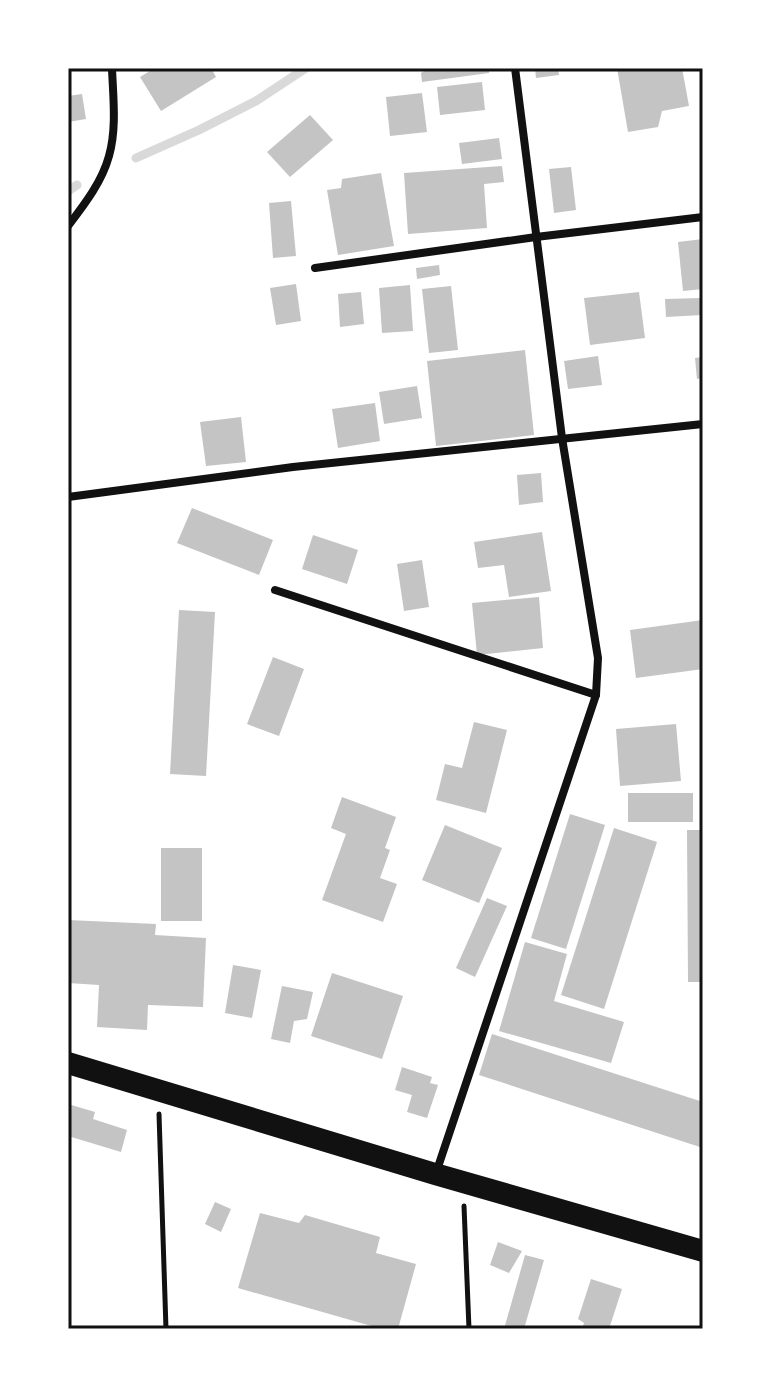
<svg xmlns="http://www.w3.org/2000/svg" width="771" height="1397" font-family="Manrope,sans-serif">
<rect width="100%" height="100%" fill="#fff"/>
<g fill="none" stroke-linecap="round" stroke-linejoin="round">
<!-- stream -->
<g stroke="#d9d9d9" stroke-width="9">
<path d="M136 158 199 130 256 101 306 68"/>
<path d="M68 191 77 185"/>
</g>
</g>
<!-- building -->
<g fill="#c4c4c4">
<path d="M155 68H211L216 77 161 111 140 77Z"/>
<path d="M429 68H489V73L422 82 421 73Z"/>
<path d="M535 68H558L559 75 536 78Z"/>
<path d="M617 68H682L689 106 662 111 658 127 628 132Z"/>
<path d="M482 82 485 110 440 115 437 87Z"/>
<path d="M422 93 427 132 390 136 386 97Z"/>
<path d="M82 94 86 119 68 122V96Z"/>
<path d="M310 115 333 140 290 177 267 152Z"/>
<path d="M499 138 502 159 462 164 459 143Z"/>
<path d="M502 166 504 182 484 184 487 228 408 234 404 173Z"/>
<path d="M571 167 576 210 554 213 549 169Z"/>
<path d="M381 173 394 246 338 255 327 190 341 188 342 179Z"/>
<path d="M291 201 296 256 273 258 269 203Z"/>
<path d="M703 239V289L683 291 678 242Z"/>
<path d="M439 265 440 275 417 279 416 268Z"/>
<path d="M296 284 301 321 276 325 270 288Z"/>
<path d="M410 285 413 331 382 333 379 288Z"/>
<path d="M451 286 458 350 429 353 422 289Z"/>
<path d="M361 292 364 324 340 327 338 294Z"/>
<path d="M639 292 645 338 590 345 584 298Z"/>
<path d="M701 298 702 315 666 317 665 299Z"/>
<path d="M525 350 534 435 436 446 427 361Z"/>
<path d="M598 356 602 385 568 389 564 361Z"/>
<path d="M703 357V378L697 379 695 358Z"/>
<path d="M417 386 422 418 384 424 379 392Z"/>
<path d="M375 403 380 441 338 448 332 409Z"/>
<path d="M241 417 246 462 206 466 200 422Z"/>
<path d="M541 473 543 502 519 505 517 475Z"/>
<path d="M192 508 273 540 259 575 177 543Z"/>
<path d="M542 532 551 591 509 597 504 565 478 568 474 542Z"/>
<path d="M313 535 358 550 347 584 302 569Z"/>
<path d="M422 560 429 607 404 611 397 564Z"/>
<path d="M539 597 543 648 477 655 472 603Z"/>
<path d="M179 610 215 612 206 776 170 774Z"/>
<path d="M703 620V669L636 678 630 630Z"/>
<path d="M273 657 304 669 279 736 247 724Z"/>
<path d="M474 722 507 730 486 813 436 800 445 764 462 768Z"/>
<path d="M676 724 681 781 620 786 616 729Z"/>
<rect x="628" y="793" width="65" height="29"/>
<path d="M342 797 396 817 385 848 390 850 380 878 397 884 383 922 322 900 346 834 331 828Z"/>
<path d="M570 814 605 825 566 949 531 938Z"/>
<path d="M445 825 502 848 479 903 422 880Z"/>
<path d="M614 828 657 842 604 1009 561 995Z"/>
<path d="M687 830H703V982H688Z"/>
<rect x="161" y="848" width="41" height="73"/>
<path d="M487 898 507 906 475 977 456 968Z"/>
<path d="M68 920 156 924 155 935 206 938 203 1007 148 1005 147 1030 97 1027 99 985 68 983Z"/>
<path d="M525 942 567 954 554 1001 624 1022 611 1063 499 1031Z"/>
<path d="M233 965 261 970 252 1018 225 1013Z"/>
<path d="M332 973 403 996 382 1059 311 1036Z"/>
<path d="M282 986 313 992 307 1019 294 1021 290 1043 271 1039Z"/>
<path d="M492 1034 703 1102V1148L479 1075Z"/>
<path d="M402 1067 432 1077 430 1083 438 1085 427 1118 407 1112 412 1095 395 1090Z"/>
<path d="M68 1104 95 1112 93 1119 127 1130 121 1152 68 1136Z"/>
<path d="M215 1202 231 1209 221 1232 205 1224Z"/>
<path d="M260 1213 299 1223 305 1215 380 1237 376 1253 416 1264 398 1329H382L238 1288Z"/>
<path d="M498 1242 522 1251 509 1273 490 1265Z"/>
<path d="M525 1255 544 1260 524 1329H504Z"/>
<path d="M591 1279 622 1289 609 1329H582L584 1323 578 1319Z"/>
</g>
<g fill="none" stroke-linecap="round" stroke-linejoin="round">
<!-- path -->
<g stroke="#111" stroke-width="5">
<path d="M159 1114 166 1329"/>
<path d="M464 1206 469 1329"/>
</g>
<!-- minor -->
<g stroke="#111" stroke-width="8">
<path d="M68 226C84 205 102 182 109 156 117 128 113 96 112 68"/>
<path d="M315 268 536 237 703 217"/>
<path d="M68 497 293 467 703 424"/>
<path d="M275 590 596 695"/>
<path d="M436 1173 596 695 598 658 562 438 515 68"/>
</g>
<!-- trunk -->
<path stroke="#111" stroke-width="22" d="M68 1063 435 1174 703 1251"/>
</g>
<!-- border -->
<rect width="771" height="1397" fill="none" stroke="#ffffff" stroke-width="140"/>
<rect x="70" y="70" width="631" height="1257" fill="none" stroke="#111" stroke-width="3"/>
</svg>
